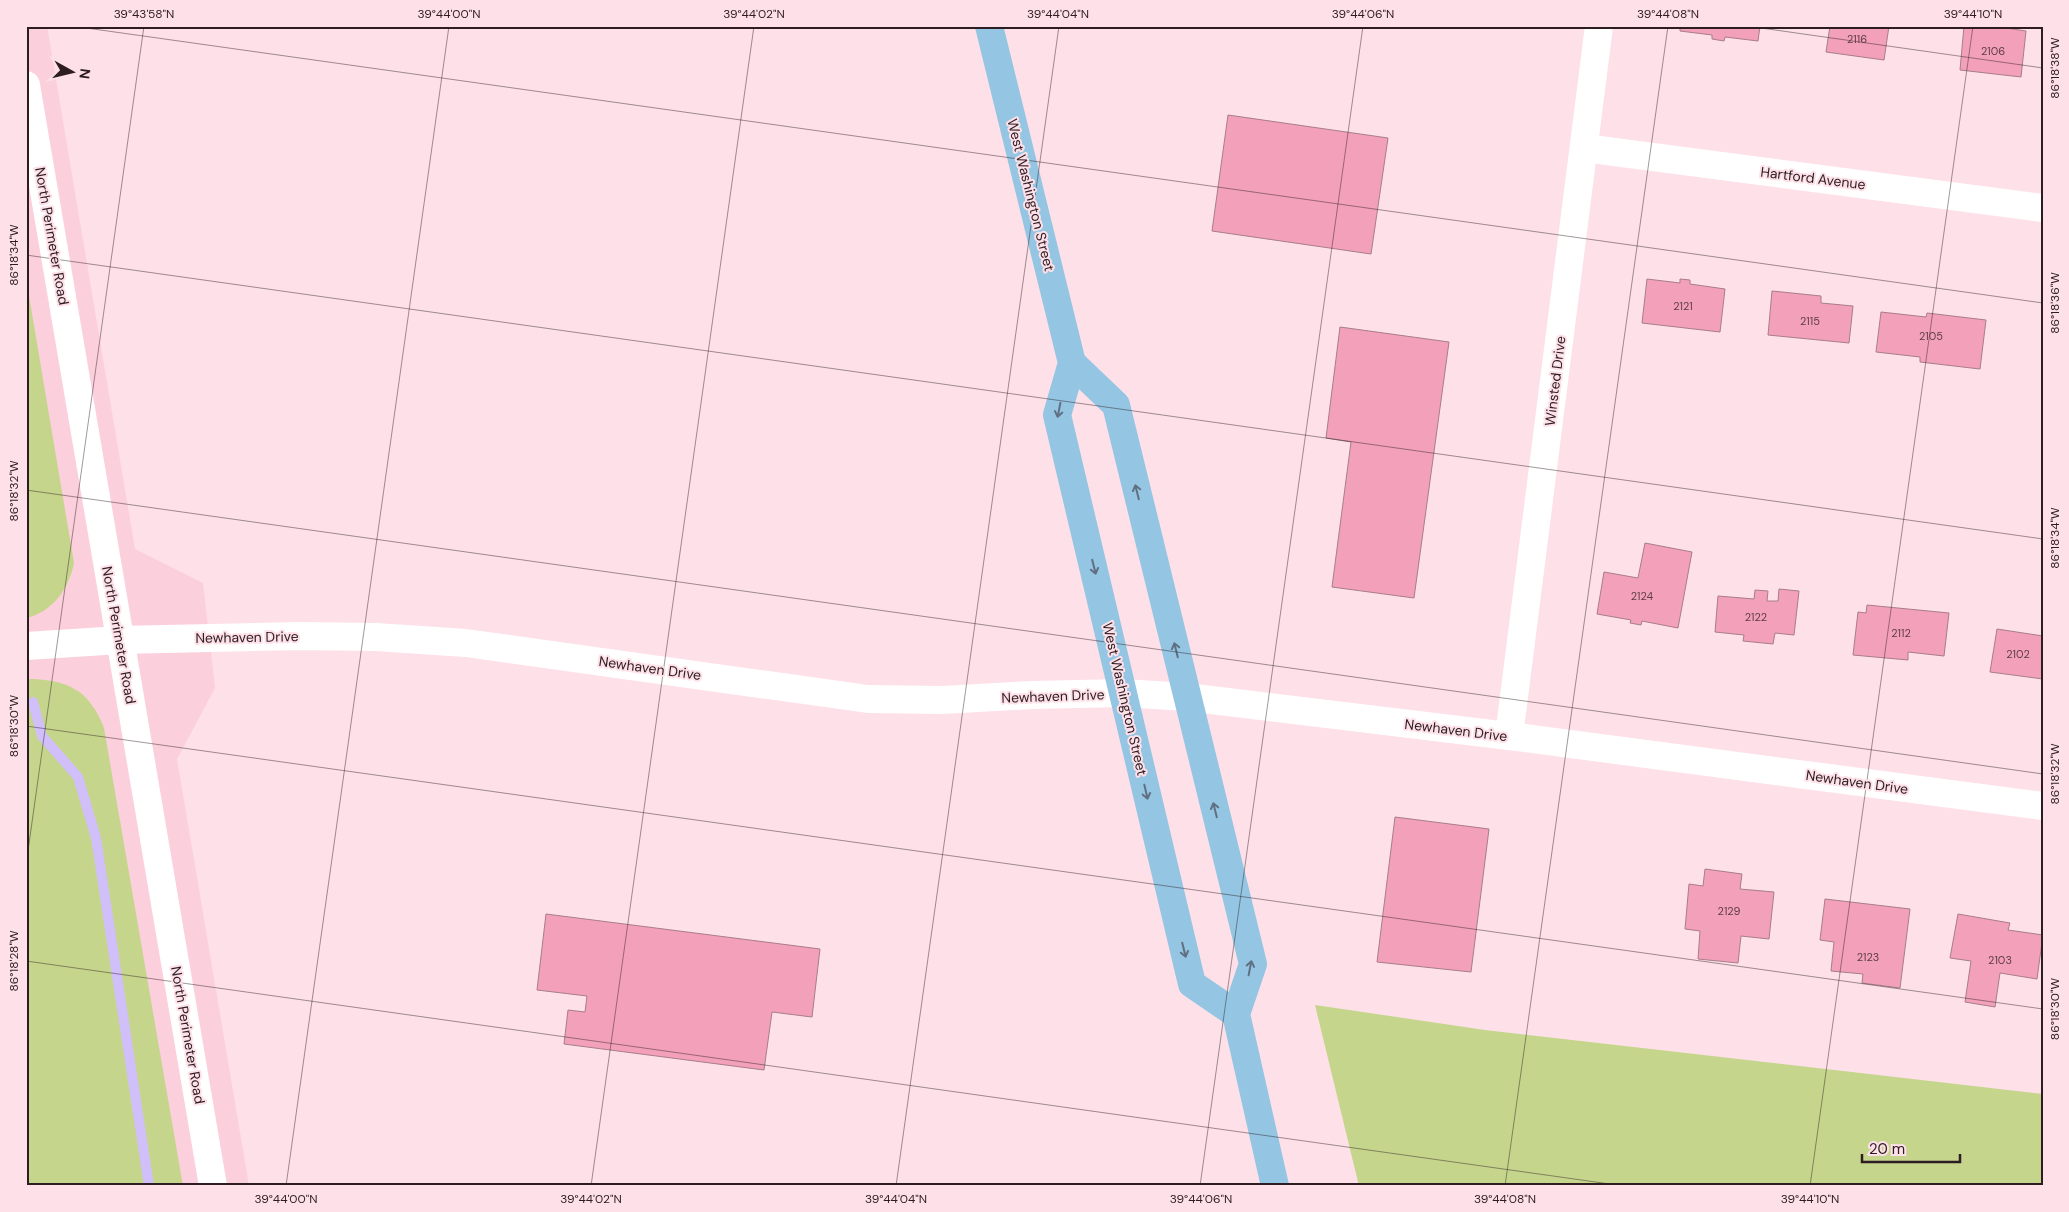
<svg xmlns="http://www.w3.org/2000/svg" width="2069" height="1212" font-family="'DM Sans',sans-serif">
<rect width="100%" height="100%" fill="#fde0e8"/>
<!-- built -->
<path fill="#fccfdc" d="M26 26H47L135 549 203 583 215 688 177 759 249 1186H26Z"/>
<!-- green -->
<g fill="#c5d58c">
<path d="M26 278 74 563C69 588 53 612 26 618Z"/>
<path d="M26 679C66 679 89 689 104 728L183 1186H26Z"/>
<path d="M1315 1005 1485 1030 2043 1094V1186H1359Z"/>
</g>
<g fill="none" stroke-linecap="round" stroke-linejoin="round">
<!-- stream -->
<path stroke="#d1bffa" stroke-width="10" d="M33 702 42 736 78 777 96 838 149 1186"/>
</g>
<!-- building -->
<g fill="#f3a0bb" stroke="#a87d8a">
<path d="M1680 26H1760L1758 41 1725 37 1724 41 1712 39V35L1680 31Z"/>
<path d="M1830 26H1889L1884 60 1826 52Z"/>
<path d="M1964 26H1993L2026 31 2021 77 1960 70Z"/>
<path d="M1228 115 1388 138 1371 254 1212 231Z"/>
<path d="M1647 279 1680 283V279L1690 280V284L1725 289 1720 332 1642 323Z"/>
<path d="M1772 291 1821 296V303L1853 306 1849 343 1768 335Z"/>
<path d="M1881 312 1926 317 1927 313 1986 320 1980 369 1920 362V357L1876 352Z"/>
<path d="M1340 327 1449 342 1414 598 1332 587 1351 442 1326 438Z"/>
<path d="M1645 543 1692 552 1678 628 1642 621 1641 625 1630 623 1631 620 1597 614 1604 572 1638 578Z"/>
<path d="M1779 589 1799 591 1794 635 1775 633 1773 644 1743 641 1744 635 1715 632 1718 596 1754 599 1755 590 1768 591 1767 601H1778Z"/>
<path d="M1867 605 1949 613 1944 656 1908 652V660L1853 655 1858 612 1866 613Z"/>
<path d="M1997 629 2043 636V679L1990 672Z"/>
<path d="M1395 817 1489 829 1471 972 1377 962Z"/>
<path d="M1705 869 1742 874 1740 889 1774 892 1769 939 1741 936 1738 963 1698 959 1700 931 1685 929 1689 884 1703 886Z"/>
<path d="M1825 899 1910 909 1900 988 1862 983 1863 974 1831 971 1834 942 1820 940Z"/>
<path d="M546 914 820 949 812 1017 772 1012 764 1070 564 1044 568 1010 585 1012 587 996 537 990Z"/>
<path d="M1958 914 2010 923 2008 930 2043 935 2037 979 2000 973 1995 1007 1965 1002 1971 961 1950 958Z"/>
</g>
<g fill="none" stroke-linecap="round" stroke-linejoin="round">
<!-- street -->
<g stroke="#fff" stroke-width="28">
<path d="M1584 148 2043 208"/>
<path d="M26 646 120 640 299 636 376 637 466 643 868 699 942 700 1032 695 1123 693 1187 697 1509 736 2043 806"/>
<path d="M1509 736 1599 26"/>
</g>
<!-- secondary -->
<path stroke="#fff" stroke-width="28" d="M26 85 213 1186"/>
<!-- primary -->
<g stroke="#94c5e3" stroke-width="28">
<path d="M989 26 1072 363 1057 415 1192 984 1236 1014"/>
<path d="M1072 363 1116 405 1253 964 1236 1014 1275 1186"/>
</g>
</g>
<!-- one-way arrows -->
<defs><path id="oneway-shaft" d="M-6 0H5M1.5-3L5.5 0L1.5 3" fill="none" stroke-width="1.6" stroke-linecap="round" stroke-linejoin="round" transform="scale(1.25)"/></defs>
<g stroke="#607082">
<use href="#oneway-shaft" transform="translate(1059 410) rotate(101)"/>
<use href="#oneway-shaft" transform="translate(1137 492) rotate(-104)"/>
<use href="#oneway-shaft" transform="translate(1094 567) rotate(76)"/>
<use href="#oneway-shaft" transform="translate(1176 650) rotate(-104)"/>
<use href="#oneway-shaft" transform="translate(1146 792) rotate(77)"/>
<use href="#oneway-shaft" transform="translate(1215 810) rotate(-104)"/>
<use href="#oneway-shaft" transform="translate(1184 950) rotate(76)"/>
<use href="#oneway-shaft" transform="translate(1250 968) rotate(-79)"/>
</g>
<!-- ticks -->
<path fill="none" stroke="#2d1c22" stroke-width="1" stroke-opacity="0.45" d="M72 26 2043 303M1747 26 2043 68M26 255 2043 539M26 490 2043 774M26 726 2043 1009M26 865 144 26M26 961 1624 1186M286 1186 449 26M591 1186 754 26M896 1186 1059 26M1200 1186 1363 26M1505 1186 1668 26M1810 1186 1973 26"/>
<g text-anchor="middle" stroke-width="4" stroke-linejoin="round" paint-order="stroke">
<!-- number labels -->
<g font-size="11" fill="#5e3d48">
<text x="1857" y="43">2116</text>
<text x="1993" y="55">2106</text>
<text x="1683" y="310">2121</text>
<text x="1810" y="325">2115</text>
<text x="1931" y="340">2105</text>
<text x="1642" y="600">2124</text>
<text x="1756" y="621">2122</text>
<text x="1901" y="637">2112</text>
<text x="2018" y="658">2102</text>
<text x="1729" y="915">2129</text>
<text x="1868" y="961">2123</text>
<text x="2000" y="964">2103</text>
</g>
<!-- street labels -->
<g font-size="14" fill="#2d1c22" stroke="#fde0e8">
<text transform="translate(1813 178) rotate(7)" y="5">Hartford Avenue</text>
<text transform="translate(1031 195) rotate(76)" y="5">West Washington Street</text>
<text transform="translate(52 236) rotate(80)" y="5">North Perimeter Road</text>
<text transform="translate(1555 381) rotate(-83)" y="5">Winsted Drive</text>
<text transform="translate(119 635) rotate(80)" y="5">North Perimeter Road</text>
<text transform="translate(247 637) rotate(-1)" y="5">Newhaven Drive</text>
<text transform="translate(650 668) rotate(8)" y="5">Newhaven Drive</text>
<text transform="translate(1053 696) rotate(-2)" y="5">Newhaven Drive</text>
<text transform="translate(1125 699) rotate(77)" y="5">West Washington Street</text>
<text transform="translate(1456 730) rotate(7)" y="5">Newhaven Drive</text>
<text transform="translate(1857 782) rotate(8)" y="5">Newhaven Drive</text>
<text transform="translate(188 1035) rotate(80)" y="5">North Perimeter Road</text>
</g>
</g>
<!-- border -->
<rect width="2069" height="1212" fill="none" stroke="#fde0e8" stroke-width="55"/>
<!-- north arrow -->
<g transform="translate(72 72) rotate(98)" stroke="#fde0e8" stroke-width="4" paint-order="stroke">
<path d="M0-4L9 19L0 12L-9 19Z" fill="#2d1c22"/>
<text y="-8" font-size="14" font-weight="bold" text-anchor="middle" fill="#2d1c22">N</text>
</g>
<!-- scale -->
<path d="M1862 1154v8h98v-8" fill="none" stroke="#2d1c22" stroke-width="2.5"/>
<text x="1869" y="1154" font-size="15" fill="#2d1c22" stroke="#fde0e8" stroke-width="4" paint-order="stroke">20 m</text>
<rect x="28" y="28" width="2014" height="1156" fill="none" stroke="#2d1c22" stroke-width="2"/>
<g font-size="12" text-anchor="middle" fill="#2d1c22">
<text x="144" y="18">39°43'58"N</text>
<text x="449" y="18">39°44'00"N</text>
<text x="754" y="18">39°44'02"N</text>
<text x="1058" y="18">39°44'04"N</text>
<text x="1363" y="18">39°44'06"N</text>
<text x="1668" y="18">39°44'08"N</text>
<text x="1973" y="18">39°44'10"N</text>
<text transform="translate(2055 68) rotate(-90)" y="4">86°18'38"W</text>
<text transform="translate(14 255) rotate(-90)" y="4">86°18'34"W</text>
<text transform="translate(2055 303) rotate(-90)" y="4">86°18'36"W</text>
<text transform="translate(14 491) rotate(-90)" y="4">86°18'32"W</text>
<text transform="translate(2055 538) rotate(-90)" y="4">86°18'34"W</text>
<text transform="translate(14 726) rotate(-90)" y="4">86°18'30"W</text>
<text transform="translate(2055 774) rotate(-90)" y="4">86°18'32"W</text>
<text transform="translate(14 961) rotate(-90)" y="4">86°18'28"W</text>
<text transform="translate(2055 1009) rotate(-90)" y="4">86°18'30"W</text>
<text x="286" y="1203">39°44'00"N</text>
<text x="591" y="1203">39°44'02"N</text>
<text x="896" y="1203">39°44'04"N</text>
<text x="1201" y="1203">39°44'06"N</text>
<text x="1505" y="1203">39°44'08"N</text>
<text x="1810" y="1203">39°44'10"N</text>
</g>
</svg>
